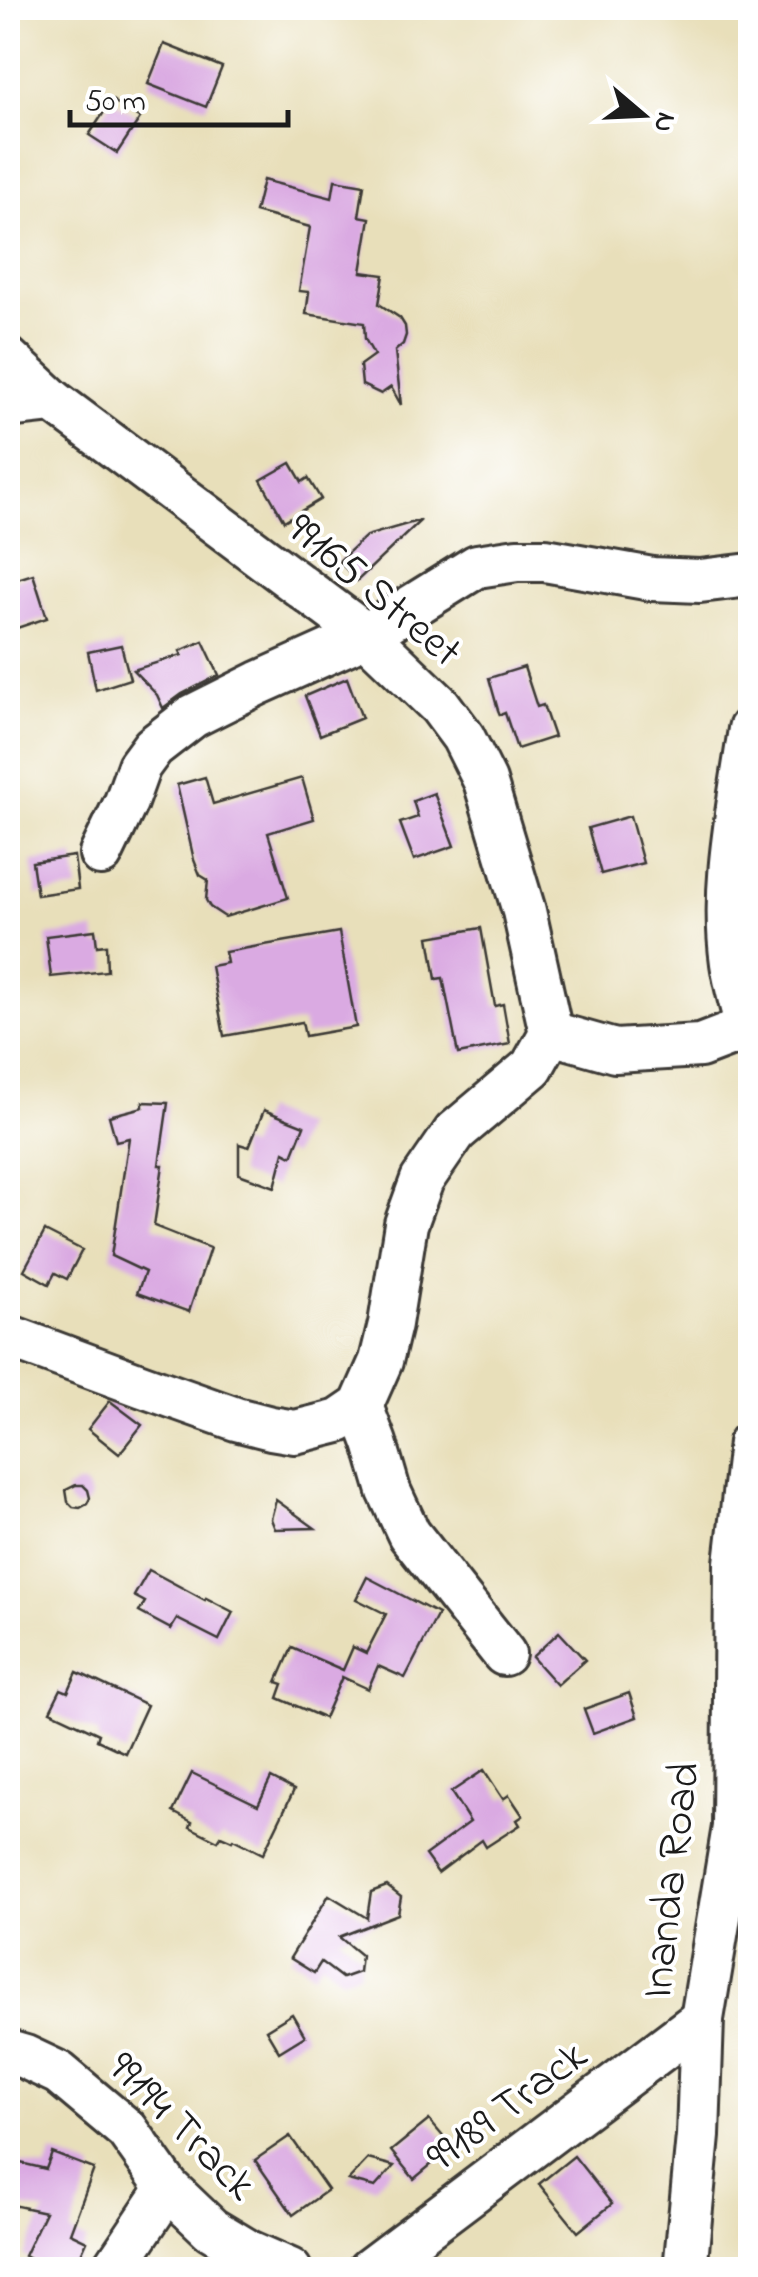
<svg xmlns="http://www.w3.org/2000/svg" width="758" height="2277" font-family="'Indie Flower',sans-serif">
<rect width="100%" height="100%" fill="#fff"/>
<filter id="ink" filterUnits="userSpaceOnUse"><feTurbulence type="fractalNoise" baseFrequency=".01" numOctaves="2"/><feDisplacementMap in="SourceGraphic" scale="20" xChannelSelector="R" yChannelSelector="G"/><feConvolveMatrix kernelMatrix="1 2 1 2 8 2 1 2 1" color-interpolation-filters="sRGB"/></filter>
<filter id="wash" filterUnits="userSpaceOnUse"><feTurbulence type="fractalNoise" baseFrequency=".0048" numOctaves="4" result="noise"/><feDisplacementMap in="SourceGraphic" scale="40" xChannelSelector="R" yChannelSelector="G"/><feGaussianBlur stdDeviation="2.25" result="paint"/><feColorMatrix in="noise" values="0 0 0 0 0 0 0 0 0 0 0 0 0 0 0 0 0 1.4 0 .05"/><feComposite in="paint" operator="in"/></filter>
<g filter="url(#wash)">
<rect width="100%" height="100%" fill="#e8dfba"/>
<g id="blocks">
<!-- building -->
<g fill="#daaae2">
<path d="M164 44 222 67 206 107 148 84Z"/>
<path d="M112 100 140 118 117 153 89 135Z"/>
<path d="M263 180 332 198 335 180 364 185 359 216 370 218 361 272 384 275 379 304 400 318 405 326 406 335 403 344 395 351 401 405 391 387 381 394 362 385 360 365 374 355 365 339 364 323 306 314 309 292 299 291 310 227 255 212Z"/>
<path d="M291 463 302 482 308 478 321 499 284 521 261 480Z"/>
<path d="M421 520 357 581 339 561 366 536Z"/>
<path d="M33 574 47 618 8 631V582Z"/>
<path d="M203 641 219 675 182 694 163 708 157 695 133 670 182 655 180 651Z"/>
<path d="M121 645 130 679 96 690 88 652Z"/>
<path d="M524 667 537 707 543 705 554 737 517 749 505 713 500 715 498 710 489 678Z"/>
<path d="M347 678 362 718 320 735 305 696Z"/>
<path d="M205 777 213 804 302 778 314 819 268 833 288 898 225 917 210 907 206 900 208 880 200 875 194 860 177 785Z"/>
<path d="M434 793 454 846 414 860 400 823 418 817 413 801Z"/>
<path d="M630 816 643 863 601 874 588 828Z"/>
<path d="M74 856 78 889 37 895 32 862Z"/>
<path d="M481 928 495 1006 503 1004 510 1044 458 1054 443 978 436 979 429 937Z"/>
<path d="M95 930 97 946 106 945 107 971 51 977 46 936Z"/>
<path d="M339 932 356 1027 305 1036 302 1022 224 1036 211 966 227 963 225 952Z"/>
<path d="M143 1102 168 1103 159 1165H163L154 1226 210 1248 189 1312 137 1293 145 1272 111 1256 129 1138 116 1141 109 1116 143 1107Z"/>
<path d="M264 1110 304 1126 292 1156 284 1152 275 1187 239 1174V1144L249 1147Z"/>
<path d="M45 1231 82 1250 67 1279 55 1273 49 1284 24 1270Z"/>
<path d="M110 1401 142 1425 119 1454 88 1429Z"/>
<path d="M76 1485H83L88 1490 90 1498 87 1504 80 1508 73 1507 68 1502 66 1490Z"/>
<path d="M276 1500 315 1528 275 1529 271 1519Z"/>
<path d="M149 1570 205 1600 206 1598 233 1612 219 1640 177 1619 171 1629 139 1612 145 1602 134 1596Z"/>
<path d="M367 1577 438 1614 405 1678 378 1666 368 1689 342 1677 324 1718 278 1698 283 1684 277 1682 292 1648 343 1670 353 1647 366 1653 386 1614 356 1599Z"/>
<path d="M559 1632 585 1660 557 1685 532 1657Z"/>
<path d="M77 1672 147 1705 125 1753 97 1740 99 1734 50 1711 61 1689 68 1692Z"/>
<path d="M629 1693 637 1717 593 1733 584 1709Z"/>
<path d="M484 1770 503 1799 509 1795 523 1816 517 1820 520 1825 486 1847 482 1840 438 1873 425 1855 470 1822 451 1792Z"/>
<path d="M192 1773 258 1805 271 1778 294 1790 263 1854 233 1839 232 1841 221 1836 218 1841 190 1827 192 1822 173 1812Z"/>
<path d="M387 1886 401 1897 398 1914 339 1937 361 1955 359 1972 342 1978 321 1962 314 1973 290 1958 329 1895 367 1918 371 1892Z"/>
<path d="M292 2014 305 2036 279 2052 266 2030Z"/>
<path d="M429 2120 452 2147 414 2179 391 2151Z"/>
<path d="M290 2136 328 2190 293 2215 255 2160Z"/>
<path d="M52 2153 94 2169 70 2233 87 2241 74 2270H51L24 2256 45 2212 8 2204V2160L46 2169Z"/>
<path d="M574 2156 612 2204 578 2232 539 2184Z"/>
<path d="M368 2159 394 2166 375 2187 348 2180Z"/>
</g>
</g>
</g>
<g filter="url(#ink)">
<use href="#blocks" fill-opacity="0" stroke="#3b3934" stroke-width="2.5"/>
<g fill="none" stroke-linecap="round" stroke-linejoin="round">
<!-- minor casing -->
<g stroke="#3b3934" stroke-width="48">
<g id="minor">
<path d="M8 359 53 401 366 635 440 706 463 737 485 781 524 911 551 1033 532 1067 455 1132 422 1180 406 1224 390 1324 381 1361 361 1406 339 1421 295 1432 271 1428 236 1419 143 1386 8 1336"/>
<path d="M8 406 53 401"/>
<path d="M750 729C739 805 721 886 732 963 736 989 744 1014 750 1039"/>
<path d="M101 854 126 802 139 766 153 747 193 716 259 683 366 635 477 566 517 560H545L652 579 700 581 750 575"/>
<path d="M551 1033 615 1051 700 1046 747 1028"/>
<path d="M361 1406 375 1443 389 1491 409 1534 504 1654"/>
<path d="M8 2052 25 2057 59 2073 127 2130 168 2188 211 2229 249 2252 290 2270"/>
<path d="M113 2270 168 2188"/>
<path d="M369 2270 702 2019"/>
<path d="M685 2270 698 2136 702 2019 734 1827 736 1563 750 1443"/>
</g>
</g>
<!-- minor -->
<use href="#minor" stroke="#fff" stroke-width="42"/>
</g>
</g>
<g text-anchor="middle" stroke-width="8" stroke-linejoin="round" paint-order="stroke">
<!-- street labels -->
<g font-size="45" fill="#1c1c1c" stroke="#fff">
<text transform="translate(376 588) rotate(40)" y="16">99165 Street</text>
<text transform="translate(668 1880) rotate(-83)" y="16">Inanda Road</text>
<text transform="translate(505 2104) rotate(-37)" y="16">99189 Track</text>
<text transform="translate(184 2124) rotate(45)" y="16">99194 Track</text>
</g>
</g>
<!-- margin -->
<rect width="758" height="2277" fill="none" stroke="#fff" stroke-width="40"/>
<!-- north arrow -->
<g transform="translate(643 115) rotate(109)" stroke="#ffffff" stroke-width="8" paint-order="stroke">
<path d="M0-8L18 38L0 25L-18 38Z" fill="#1c1c1c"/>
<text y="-15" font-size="28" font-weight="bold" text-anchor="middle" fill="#1c1c1c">N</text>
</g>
<!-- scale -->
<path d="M70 110v15h218v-15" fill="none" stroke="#1c1c1c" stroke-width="5"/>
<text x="85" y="110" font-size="30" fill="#1c1c1c" stroke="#ffffff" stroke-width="8" paint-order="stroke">50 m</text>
</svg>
